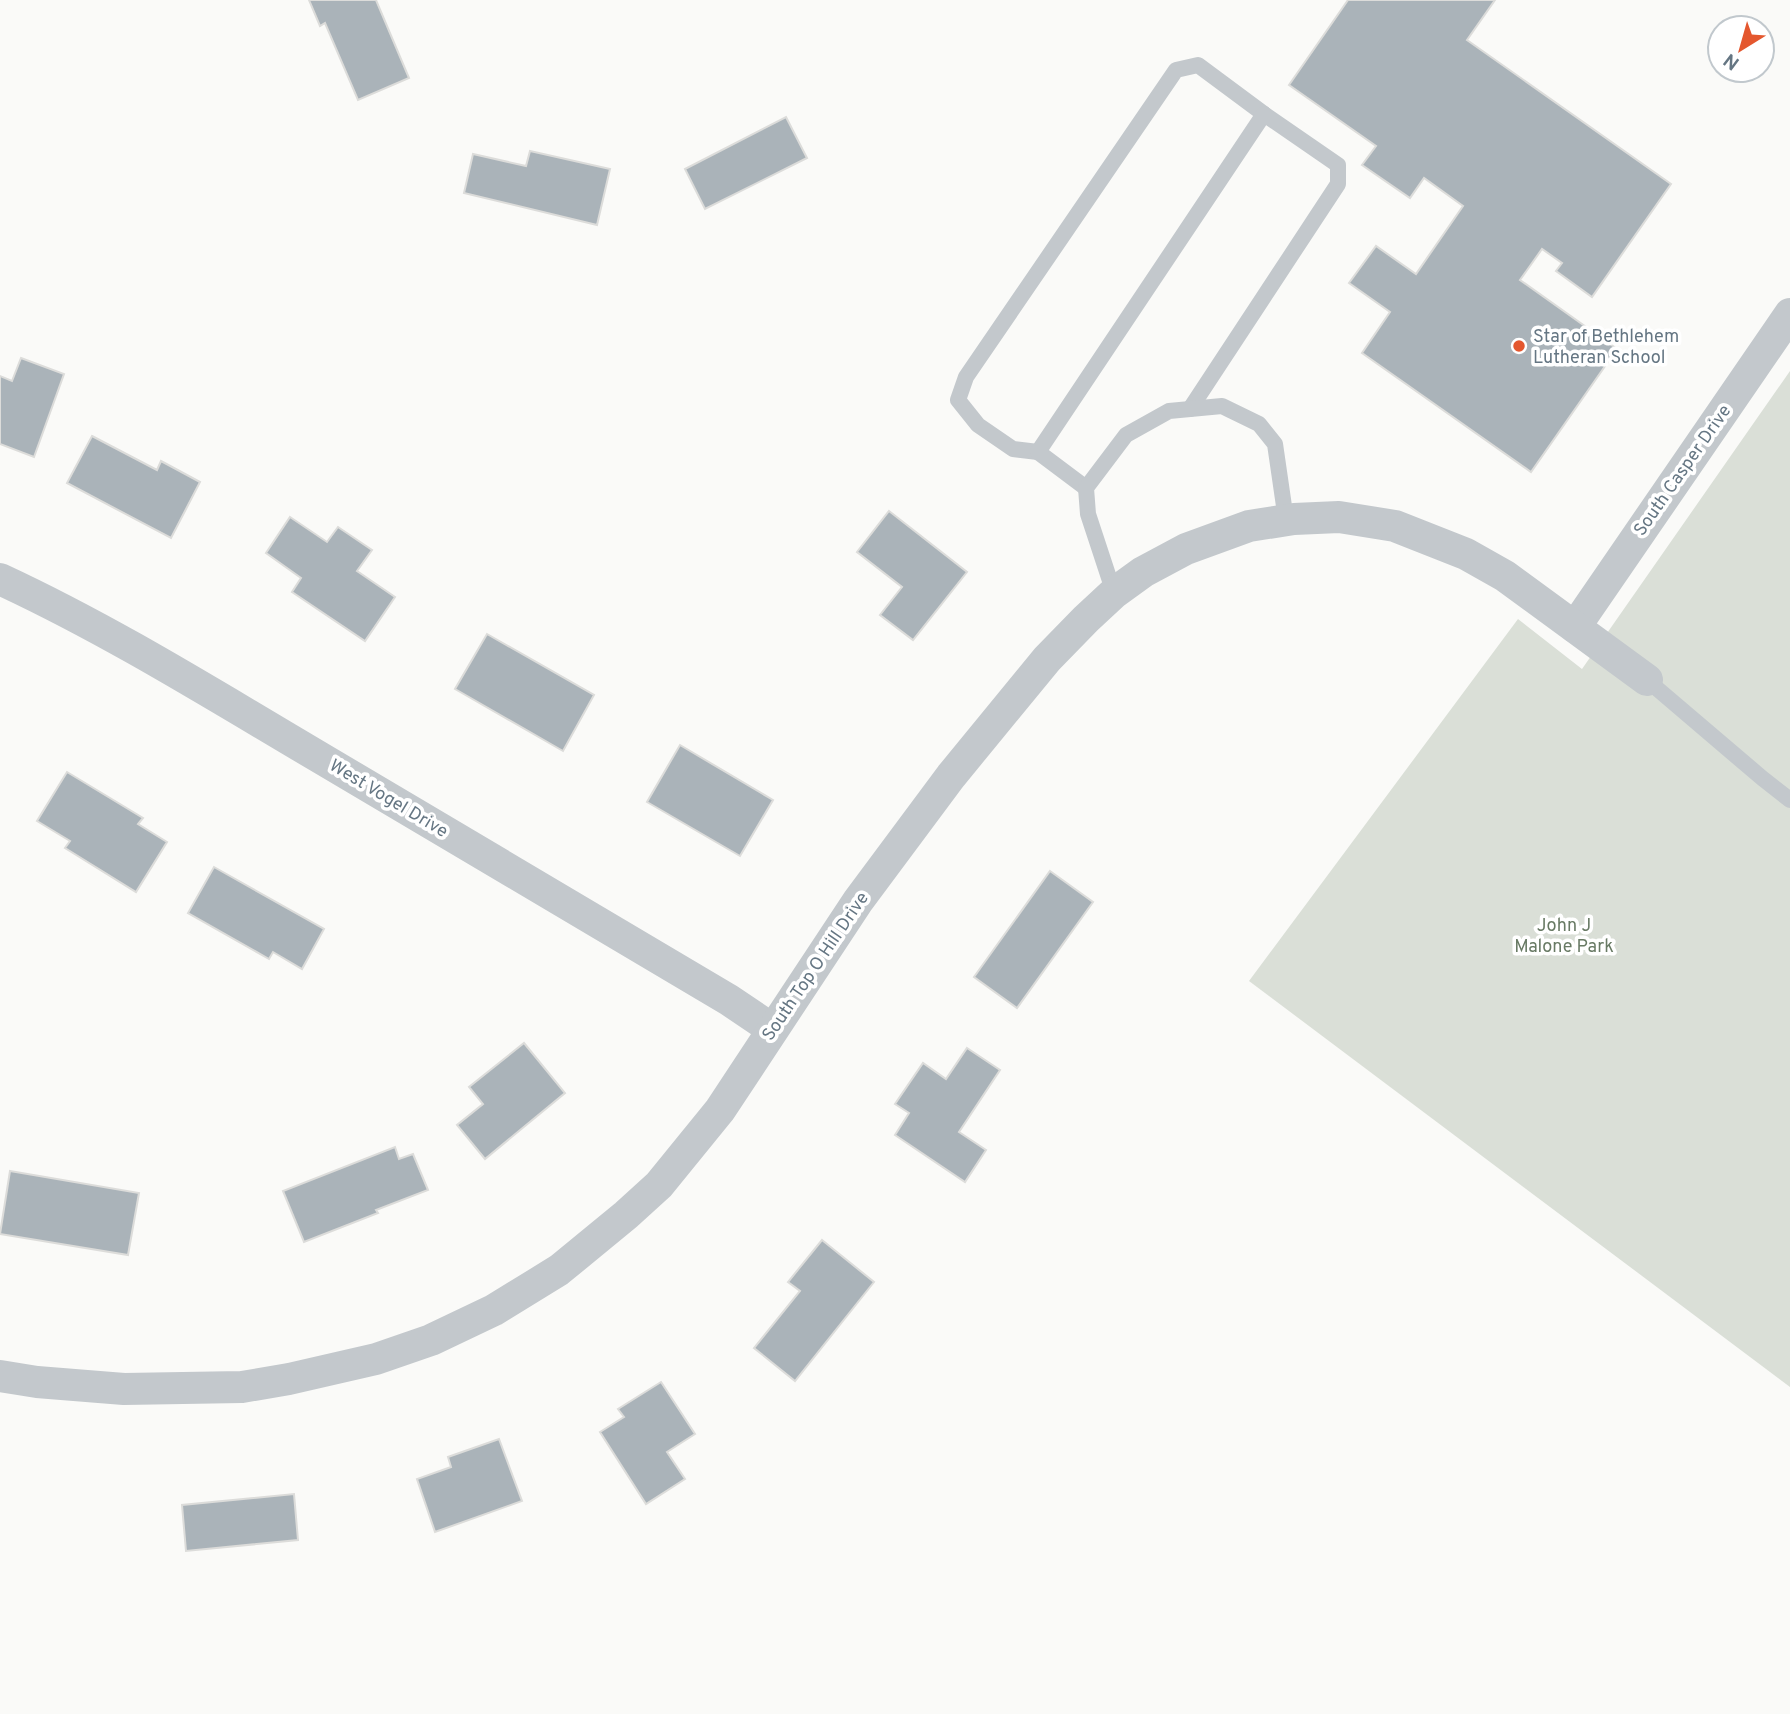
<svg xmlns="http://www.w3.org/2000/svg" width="1790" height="1714" font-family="Overpass,sans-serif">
<rect width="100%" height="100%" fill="#fafaf8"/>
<!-- green -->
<path fill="#dadfd7" d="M1790 371V1387L1249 981 1518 619 1582 669Z"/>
<!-- building -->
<g fill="#aab3b9" stroke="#dcdcda" stroke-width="2">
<path d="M309 0H376L409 78 358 100 325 23 320 26Z"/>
<path d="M1348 0H1495L1467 40 1671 184 1592 297 1556 271 1562 263 1542 249 1520 280 1617 349 1531 472 1362 353 1390 312 1349 283 1376 246 1416 274 1463 206 1424 178 1410 198 1362 165 1376 146 1289 85Z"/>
<path d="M786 117 807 158 705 209 685 169Z"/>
<path d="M530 151 610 169 597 225 464 193 473 154 526 166Z"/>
<path d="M21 358 64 374 34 457 0 444V376L12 381Z"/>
<path d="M92 436 157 470 161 461 200 482 171 538 67 483Z"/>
<path d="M889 511 967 572 913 640 880 615 902 587 857 552Z"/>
<path d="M290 517 327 542 338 527 372 550 357 571 395 597 365 641 292 592 301 578 266 553Z"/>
<path d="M487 634 594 695 563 751 455 689Z"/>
<path d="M680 745 773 800 740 856 647 802Z"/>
<path d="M67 772 143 818 138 824 167 842 136 892 65 848 70 841 37 821Z"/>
<path d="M214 867 324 929 302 969 273 952 269 959 188 913Z"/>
<path d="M1050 871 1093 902 1017 1008 974 977Z"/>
<path d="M524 1043 565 1093 485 1159 457 1125 483 1104 469 1087Z"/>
<path d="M967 1048 1000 1070 959 1132 986 1150 965 1182 895 1135 909 1113 895 1104 923 1063 946 1079Z"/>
<path d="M395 1147 399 1159 413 1154 428 1190 376 1210 378 1213 304 1242 283 1191Z"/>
<path d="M10 1171 139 1193 128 1255 0 1234Z"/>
<path d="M822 1240 874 1282 795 1381 754 1348 800 1291 788 1282Z"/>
<path d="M661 1382 695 1434 667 1452 685 1479 646 1504 600 1432 624 1417 618 1409Z"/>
<path d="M499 1439 522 1501 435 1532 417 1479 451 1467 448 1457Z"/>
<path d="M294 1494 298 1540 186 1551 182 1505Z"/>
</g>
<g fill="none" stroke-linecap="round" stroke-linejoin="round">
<!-- service -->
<g stroke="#c3c8cc" stroke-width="16">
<path d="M1038 452 1013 449 978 425 958 400 966 377 1176 70 1198 65 1264 114"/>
<path d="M1086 488 1038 452 1264 114 1338 165V184L1190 409"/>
<path d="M1114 593 1088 514 1086 488 1126 435 1169 411 1222 406 1259 424 1275 444 1286 520"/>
<path d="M1647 680 1762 778 1790 800"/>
</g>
<!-- minor -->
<g stroke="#c3c8cc" stroke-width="32">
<path d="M0 579C110 630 214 695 319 757 455 838 592 919 729 1000L772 1029"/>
<path d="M1575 627 1790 314"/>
<path d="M0 1376 37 1382 124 1389 242 1387 289 1379 376 1359 431 1340 494 1310 559 1270 626 1215 659 1185 720 1110 858 901 951 776 1047 659 1086 619 1114 593 1143 572 1186 549 1249 526 1294 519 1339 517 1395 526 1466 554 1505 576 1647 680"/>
</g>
</g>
<!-- markers -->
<circle fill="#e4572e" stroke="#fff" stroke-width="2.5" cx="1519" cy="346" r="7"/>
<g text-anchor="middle" stroke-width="7" stroke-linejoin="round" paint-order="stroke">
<!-- poi labels -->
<g font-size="18" fill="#657683" stroke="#fff" text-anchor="start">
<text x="1533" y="342">Star of Bethlehem<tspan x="1533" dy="21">Lutheran School</tspan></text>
</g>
<!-- street labels -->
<g font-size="18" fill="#657683" stroke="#fff">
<text transform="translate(1682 470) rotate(-55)" y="6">South Casper Drive</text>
<text transform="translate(389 798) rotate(31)" y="6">West Vogel Drive</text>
<text transform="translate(815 966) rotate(-56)" y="6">South Top O Hill Drive</text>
</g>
<!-- park labels -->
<g font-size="18" fill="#687a64" stroke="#fff">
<text x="1564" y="931">John J<tspan x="1564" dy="21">Malone Park</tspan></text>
</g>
</g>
<!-- north arrow -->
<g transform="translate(1741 49) rotate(217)"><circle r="33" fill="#ffffff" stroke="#c1c8cd" stroke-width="2"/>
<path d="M0-5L12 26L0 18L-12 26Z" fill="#e4572e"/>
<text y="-10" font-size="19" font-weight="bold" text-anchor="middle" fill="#657683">N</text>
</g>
</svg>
